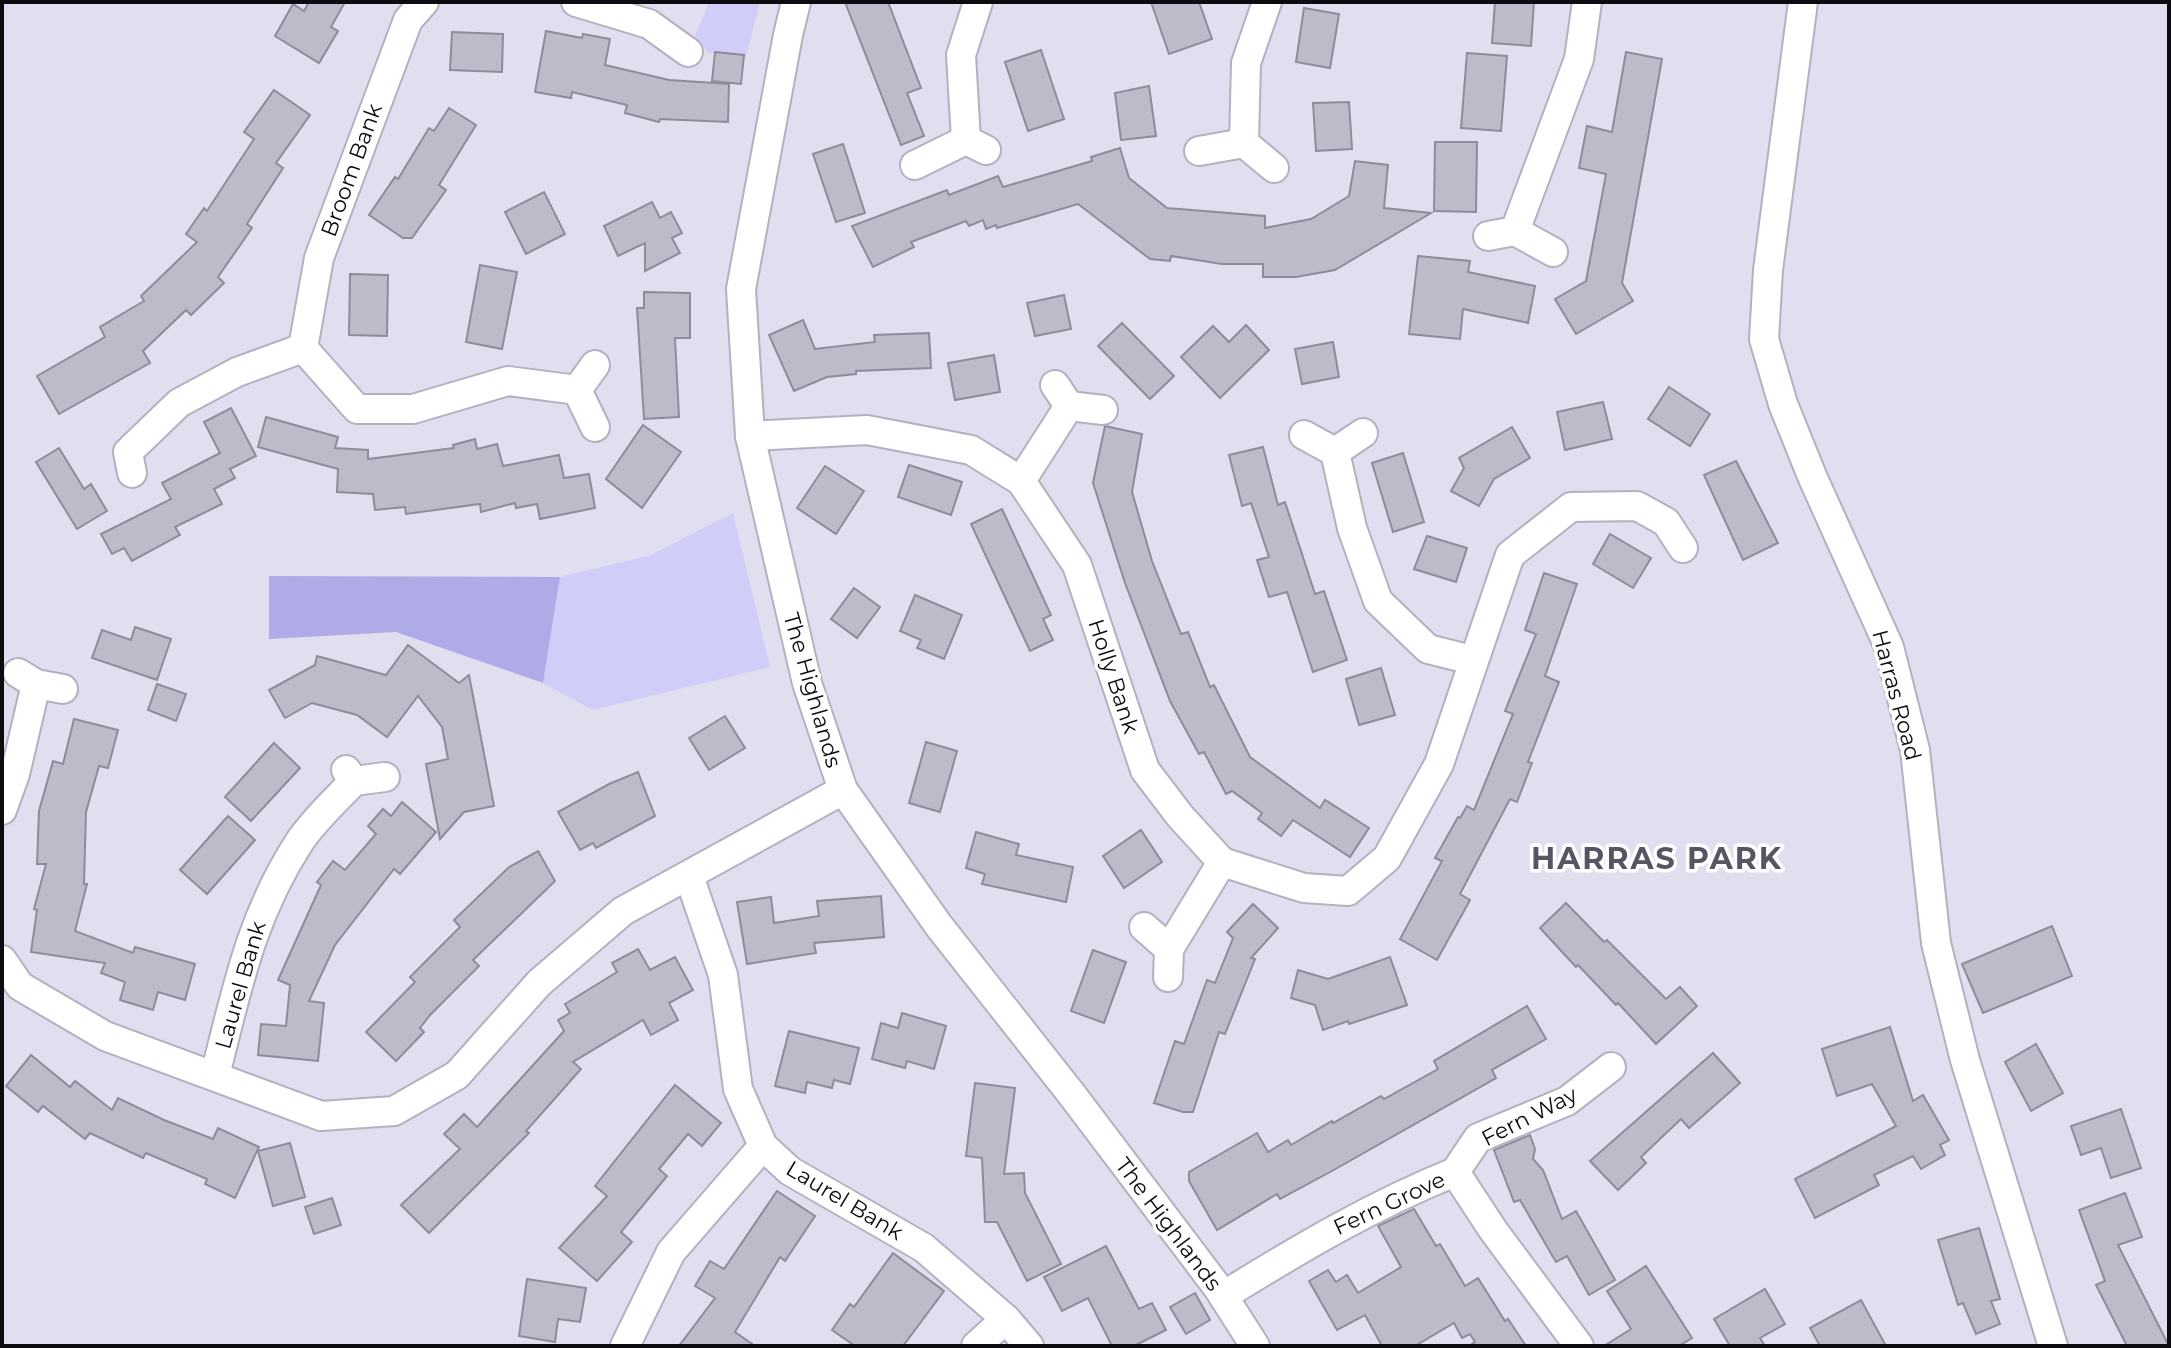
<svg xmlns="http://www.w3.org/2000/svg" width="2171" height="1348" font-family="Montserrat,sans-serif">
<rect width="100%" height="100%" fill="#dfdfef"/>
<!-- green -->
<g fill="#d0cef8">
<path d="M709 2H760L746 57 709 53 695 36Z"/>
<path d="M733 513 770 667 593 710 543 683 560 577 651 555Z"/>
</g>
<!-- forest -->
<path fill="#afabe7" d="M269 576 560 577 543 683 396 632 269 639Z"/>
<!-- building -->
<g fill="#bbbbca" stroke="#8c8c9a" stroke-width="2">
<path d="M309 2H345L331 27 338 31 319 63 275 36 293 4 304 11Z"/>
<path d="M845 2H888L921 88 907 93 924 136 901 145Z"/>
<path d="M1151 2H1199L1212 39 1169 54Z"/>
<path d="M1495 2H1534L1531 46 1492 43Z"/>
<path d="M1304 8 1339 14 1330 68 1296 62Z"/>
<path d="M546 31 582 38 583 34 610 39 605 65 669 80 729 84 728 122 660 119 659 122 625 113 627 105 572 92 571 98 535 92Z"/>
<path d="M452 32 503 34 502 72 450 70Z"/>
<path d="M1041 50 1064 119 1028 131 1005 62Z"/>
<path d="M715 52 744 55 741 84 712 81Z"/>
<path d="M1626 52 1662 59 1622 283 1633 301 1576 334 1555 299 1586 281 1606 174 1579 168 1587 126 1612 132Z"/>
<path d="M1467 53 1507 56 1501 131 1461 128Z"/>
<path d="M1149 86 1156 136 1121 140 1115 93Z"/>
<path d="M274 90 310 115 276 163 283 168 247 224 252 228 218 277 224 283 191 315 186 310 143 351 150 363 59 414 37 376 105 337 100 327 144 301 141 296 197 242 186 234 204 208 207 211 254 139 244 132Z"/>
<path d="M1349 102 1352 149 1316 151 1313 103Z"/>
<path d="M449 108 476 125 439 185 446 190 412 238H403L369 215 395 177 398 179 429 128 434 131Z"/>
<path d="M1435 142H1477L1476 212 1434 211Z"/>
<path d="M843 144 865 213 836 222 813 154Z"/>
<path d="M1120 148 1129 178 1167 208 1265 216V228L1311 219 1349 196 1355 161 1388 165 1384 208 1431 213 1335 270 1296 277H1263V264H1222L1171 256 1170 261 1150 259 1078 204 997 228 996 225 986 229 983 220 969 226 966 221 911 242 914 247 873 267 852 226 947 190 949 195 998 176 1003 187 1092 161 1091 157Z"/>
<path d="M544 192 565 234 526 254 505 212Z"/>
<path d="M652 202 660 218 671 212 682 233 672 238 680 253 645 271V243L618 256 604 226Z"/>
<path d="M1418 256 1470 261 1468 272 1535 286 1528 323 1463 309 1460 339 1409 334Z"/>
<path d="M480 265 517 272 502 349 466 342Z"/>
<path d="M350 274 388 275 387 336 349 335Z"/>
<path d="M644 292 690 293V338H675L679 417 644 419 637 308H644Z"/>
<path d="M1064 295 1071 329 1035 336 1027 303Z"/>
<path d="M803 320 815 349 875 342 874 335 929 333 931 368 856 371V374L827 377 794 391 769 335Z"/>
<path d="M1122 323 1174 376 1150 399 1098 346Z"/>
<path d="M1246 325 1269 350 1220 398 1181 357 1213 326 1229 342Z"/>
<path d="M1333 342 1339 377 1302 384 1295 349Z"/>
<path d="M994 355 1000 392 955 400 948 363Z"/>
<path d="M1669 387 1710 414 1690 446 1648 419Z"/>
<path d="M1603 402 1612 439 1565 450 1557 412Z"/>
<path d="M231 408 256 456 230 469 235 478 214 489 222 504 175 527 180 535 132 561 124 548 112 554 101 534 171 499 162 483 220 453 204 422Z"/>
<path d="M266 417 338 437 335 448 368 450V459L454 448 453 445 475 439 477 449 497 444 503 466 559 455 564 478 589 474 595 508 540 519 537 504 516 508 515 503 481 512 480 504 406 514 405 507 375 510 373 494 337 492 338 469 258 447Z"/>
<path d="M643 425 681 452 642 508 606 479Z"/>
<path d="M1105 426 1142 434 1132 492 1152 561 1181 634 1188 632 1210 687 1214 685 1250 757 1320 808 1325 800 1369 828 1350 857 1293 820 1281 836 1258 819 1262 813 1232 791 1226 794 1204 752 1199 754 1170 701 1125 583 1093 483Z"/>
<path d="M1512 427 1530 458 1494 479 1479 506 1451 491 1464 468 1459 458Z"/>
<path d="M1263 447 1278 505 1285 502 1315 594 1324 591 1347 660 1313 672 1287 592 1269 597 1257 560 1269 557 1251 503 1242 506 1229 455Z"/>
<path d="M59 448 84 489 91 484 107 511 77 529 36 462Z"/>
<path d="M1403 453 1424 522 1393 532 1372 463Z"/>
<path d="M1736 461 1778 543 1743 560 1704 475Z"/>
<path d="M909 465 962 482 951 515 898 497Z"/>
<path d="M825 466 864 491 836 534 797 508Z"/>
<path d="M1002 509 1051 615 1043 619 1053 640 1030 651 971 524Z"/>
<path d="M1610 534 1651 558 1633 588 1593 564Z"/>
<path d="M1427 536 1467 548 1456 582 1414 569Z"/>
<path d="M1544 573 1577 584 1545 676 1559 682 1528 762 1532 763 1517 802 1510 799 1460 894 1470 900 1437 960 1400 939 1442 861 1435 858 1458 817 1460 818 1467 806 1474 810 1513 714 1505 711 1536 634 1525 630Z"/>
<path d="M854 588 880 607 857 638 831 619Z"/>
<path d="M915 595 962 615 944 659 917 648 921 640 900 631Z"/>
<path d="M135 627 171 639 157 680 92 658 102 630 131 640Z"/>
<path d="M408 645 459 683 469 675 494 806 464 812 440 839 426 764 448 759 442 727 418 696 387 737 357 715 312 703 285 718 269 690 315 665 317 656 386 675Z"/>
<path d="M1381 668 1395 715 1359 725 1346 679Z"/>
<path d="M157 684 186 694 176 721 148 710Z"/>
<path d="M725 716 745 748 709 770 689 738Z"/>
<path d="M74 719 118 730 108 768 99 766 86 812 84 884H87L75 931 133 953 135 947 195 964 185 1000 158 992 153 1010 120 1000 125 982 101 973 105 963 31 952 37 910 34 909 46 864H37L39 811 53 761 63 764Z"/>
<path d="M926 742 957 751 940 812 909 803Z"/>
<path d="M274 743 300 768 251 821 225 797Z"/>
<path d="M638 772 655 816 596 848 593 843 580 850 558 812 609 784Z"/>
<path d="M402 802 436 832 400 874 394 869 335 945 309 1001 324 1003 318 1061 258 1055 261 1024 286 1026 290 985 278 980 321 885 317 882 333 861 345 870 376 834 368 826 383 809 391 816Z"/>
<path d="M228 816 255 840 207 894 180 870Z"/>
<path d="M1141 830 1162 862 1124 888 1103 856Z"/>
<path d="M976 832 1019 844 1016 855 1073 867 1066 902 982 884 985 874 966 868Z"/>
<path d="M538 851 555 881 473 960 479 966 430 1015 420 1028 424 1032 396 1061 366 1032 415 982 410 977 460 927 454 920 509 867Z"/>
<path d="M881 896 884 937 814 943 816 953 747 964 737 902 771 897 774 923 819 916 817 901Z"/>
<path d="M1566 903 1604 942 1607 940 1666 999 1680 987 1697 1006 1656 1044 1618 1003 1616 1005 1578 965 1576 967 1540 928Z"/>
<path d="M1253 904 1278 928 1251 958 1255 959 1225 1034 1219 1032 1193 1112H1183L1154 1103 1175 1041 1184 1044 1207 980 1215 983 1233 938 1227 932Z"/>
<path d="M2052 926 2072 976 1983 1013 1962 964Z"/>
<path d="M638 949 650 970 675 957 693 990 669 1003 678 1020 651 1035 643 1020 573 1062 581 1069 526 1131 529 1133 429 1233 401 1205 460 1149 444 1134 464 1114 477 1127 564 1031 558 1020 570 1013 565 1004 617 972 612 963Z"/>
<path d="M1093 950 1126 962 1104 1023 1071 1011Z"/>
<path d="M1390 957 1407 1005 1349 1024 1348 1021 1323 1030 1315 1005 1291 998 1298 970 1328 979Z"/>
<path d="M1527 1006 1546 1039 1492 1070 1496 1078 1332 1171 1280 1199 1277 1194 1217 1230 1189 1181V1172L1257 1133 1268 1152 1288 1140 1291 1145 1332 1121 1333 1123 1381 1096 1384 1099 1438 1069 1434 1061Z"/>
<path d="M902 1013 946 1026 934 1069 907 1061 905 1068 872 1059 881 1023 898 1028Z"/>
<path d="M1890 1027 1913 1101 1923 1095 1949 1140 1940 1145 1945 1155 1921 1169 1913 1156 1874 1175 1879 1185 1815 1218 1795 1179 1896 1126 1872 1084 1837 1096 1822 1049Z"/>
<path d="M789 1031 859 1048 850 1084 834 1080 832 1088 807 1082 805 1093 775 1086Z"/>
<path d="M2036 1044 2063 1093 2031 1111 2005 1062Z"/>
<path d="M1713 1053 1740 1083 1689 1128 1681 1119 1641 1157 1646 1163 1618 1190 1590 1161Z"/>
<path d="M31 1055 70 1087 75 1081 112 1110 118 1098 164 1120 213 1139 218 1128 259 1147 235 1198 205 1184 207 1179 146 1153 143 1158 90 1133 85 1139 43 1106 38 1112 6 1086Z"/>
<path d="M975 1083 1015 1088 1004 1174 1024 1173 1025 1193 1061 1264 1027 1281 997 1222H985L982 1158 966 1156Z"/>
<path d="M675 1085 721 1123 702 1146 688 1134 659 1169 667 1176 621 1232 632 1242 597 1281 559 1248 607 1196 595 1186Z"/>
<path d="M2121 1109 2141 1168 2111 1178 2101 1148 2081 1155 2071 1126Z"/>
<path d="M1530 1135 1535 1149 1533 1159 1543 1170 1562 1219 1576 1211 1615 1280 1589 1295 1567 1256 1556 1262 1520 1200 1514 1202 1494 1150Z"/>
<path d="M290 1143 305 1197 273 1206 258 1151Z"/>
<path d="M777 1191 815 1216 785 1261 780 1257 735 1332 755 1346H679L715 1298 695 1286 710 1261 724 1269Z"/>
<path d="M2125 1193 2142 1237 2118 1245 2169 1346H2127L2096 1285 2105 1281 2079 1210Z"/>
<path d="M332 1198 341 1225 314 1234 305 1207Z"/>
<path d="M1414 1209 1436 1246 1440 1244 1465 1286 1478 1278 1505 1321 1508 1319 1526 1346H1469L1475 1342 1470 1334 1462 1338 1454 1323 1415 1346H1382L1365 1315 1337 1330 1309 1281 1328 1270 1336 1282 1347 1275 1358 1293 1401 1267 1378 1226Z"/>
<path d="M1979 1228 2000 1299 1991 1301 2000 1324 1976 1334 1963 1303 1958 1305 1938 1240Z"/>
<path d="M1106 1246 1139 1309 1152 1303 1166 1330 1134 1346H1112L1088 1298 1062 1311 1044 1277Z"/>
<path d="M893 1253 944 1291 903 1346H855L832 1330 850 1304 854 1307Z"/>
<path d="M1646 1266 1692 1338 1679 1346H1604L1631 1329 1607 1291Z"/>
<path d="M527 1279 586 1288 580 1322 558 1319 555 1342 519 1336Z"/>
<path d="M1765 1289 1785 1324 1760 1338 1765 1346H1730L1714 1319Z"/>
<path d="M1195 1293 1210 1320 1186 1334 1170 1307Z"/>
<path d="M1861 1300 1886 1346H1820L1810 1328Z"/>
</g>
<g fill="none" stroke-linecap="round" stroke-linejoin="round">
<!-- street casing -->
<g stroke="#b2b1c0" stroke-width="32">
<g id="street">
<path d="M424 2 408 20 319 258 303 348 357 409H413L508 381 577 390 595 427"/>
<path d="M576 2 649 24 688 52"/>
<path d="M796 2 788 35 741 289 750 436 807 683 843 790 939 926 1073 1096 1218 1288 1255 1346"/>
<path d="M978 2 961 55 966 140 986 150"/>
<path d="M1267 2 1246 63 1244 143 1274 168"/>
<path d="M1803 2 1768 270 1764 339 1783 404 1812 476 1889 647 1915 750 1936 943 1965 1060 2053 1346"/>
<path d="M1199 151 1244 143"/>
<path d="M915 165 966 140"/>
<path d="M1488 236 1515 231"/>
<path d="M1553 252 1515 231 1579 59 1587 2"/>
<path d="M1055 385 1069 406 1103 410"/>
<path d="M577 390 595 365"/>
<path d="M1304 435 1335 452 1352 528 1378 601 1428 649 1472 660"/>
<path d="M750 436 867 430 971 450 1021 481 1077 565 1145 770 1180 816 1222 862 1304 888 1348 891 1387 858 1439 764 1510 555 1571 507 1637 506 1666 522 1683 548"/>
<path d="M1335 452 1363 433"/>
<path d="M132 473 128 452 179 403 237 372 303 348"/>
<path d="M1021 481 1069 406"/>
<path d="M18 673 36 684 63 689"/>
<path d="M346 770 354 781 385 777"/>
<path d="M2 810 15 774 36 684"/>
<path d="M689 876 723 975 738 1089 763 1146 790 1171 924 1248 1006 1319 1029 1346"/>
<path d="M1144 927 1169 949"/>
<path d="M2 960 20 986 105 1036 321 1116 394 1111 457 1075 539 983 623 911 843 790"/>
<path d="M1168 977 1169 949 1222 862"/>
<path d="M215 1075C237 989 251 916 300 841 315 819 336 800 354 781"/>
<path d="M1455 1172 1493 1230 1579 1346"/>
<path d="M1455 1172 1478 1138 1567 1101 1611 1067"/>
<path d="M1223 1296C1299 1249 1373 1205 1455 1172"/>
<path d="M625 1346 671 1252 763 1146"/>
<path d="M976 1346 1006 1319"/>
</g>
</g>
<!-- street -->
<use href="#street" stroke="#fff" stroke-width="28"/>
</g>
<g text-anchor="middle" stroke-width="7" stroke-linejoin="round" paint-order="stroke">
<!-- street labels -->
<g font-size="22" fill="#0b0b10" stroke="#fff">
<text transform="translate(351 170) rotate(-70)" y="8">Broom Bank</text>
<text transform="translate(1114 676) rotate(72)" y="8">Holly Bank</text>
<text transform="translate(813 690) rotate(74)" y="8">The Highlands</text>
<text transform="translate(1897 695) rotate(75)" y="8">Harras Road</text>
<text transform="translate(240 985) rotate(-74)" y="8">Laurel Bank</text>
<text transform="translate(1529 1116) rotate(-27)" y="8">Fern Way</text>
<text transform="translate(845 1200) rotate(31)" y="8">Laurel Bank</text>
<text transform="translate(1389 1203) rotate(-25)" y="8">Fern Grove</text>
<text transform="translate(1169 1224) rotate(53)" y="8">The Highlands</text>
</g>
<!-- district labels -->
<g font-size="30" font-weight="bold" letter-spacing="2" fill="#565563" stroke="#fff">
<text x="1657" y="869">HARRAS PARK</text>
</g>
</g>
<!-- border -->
<rect width="2171" height="1348" fill="none" stroke="#0b0b10" stroke-width="8"/>
</svg>
